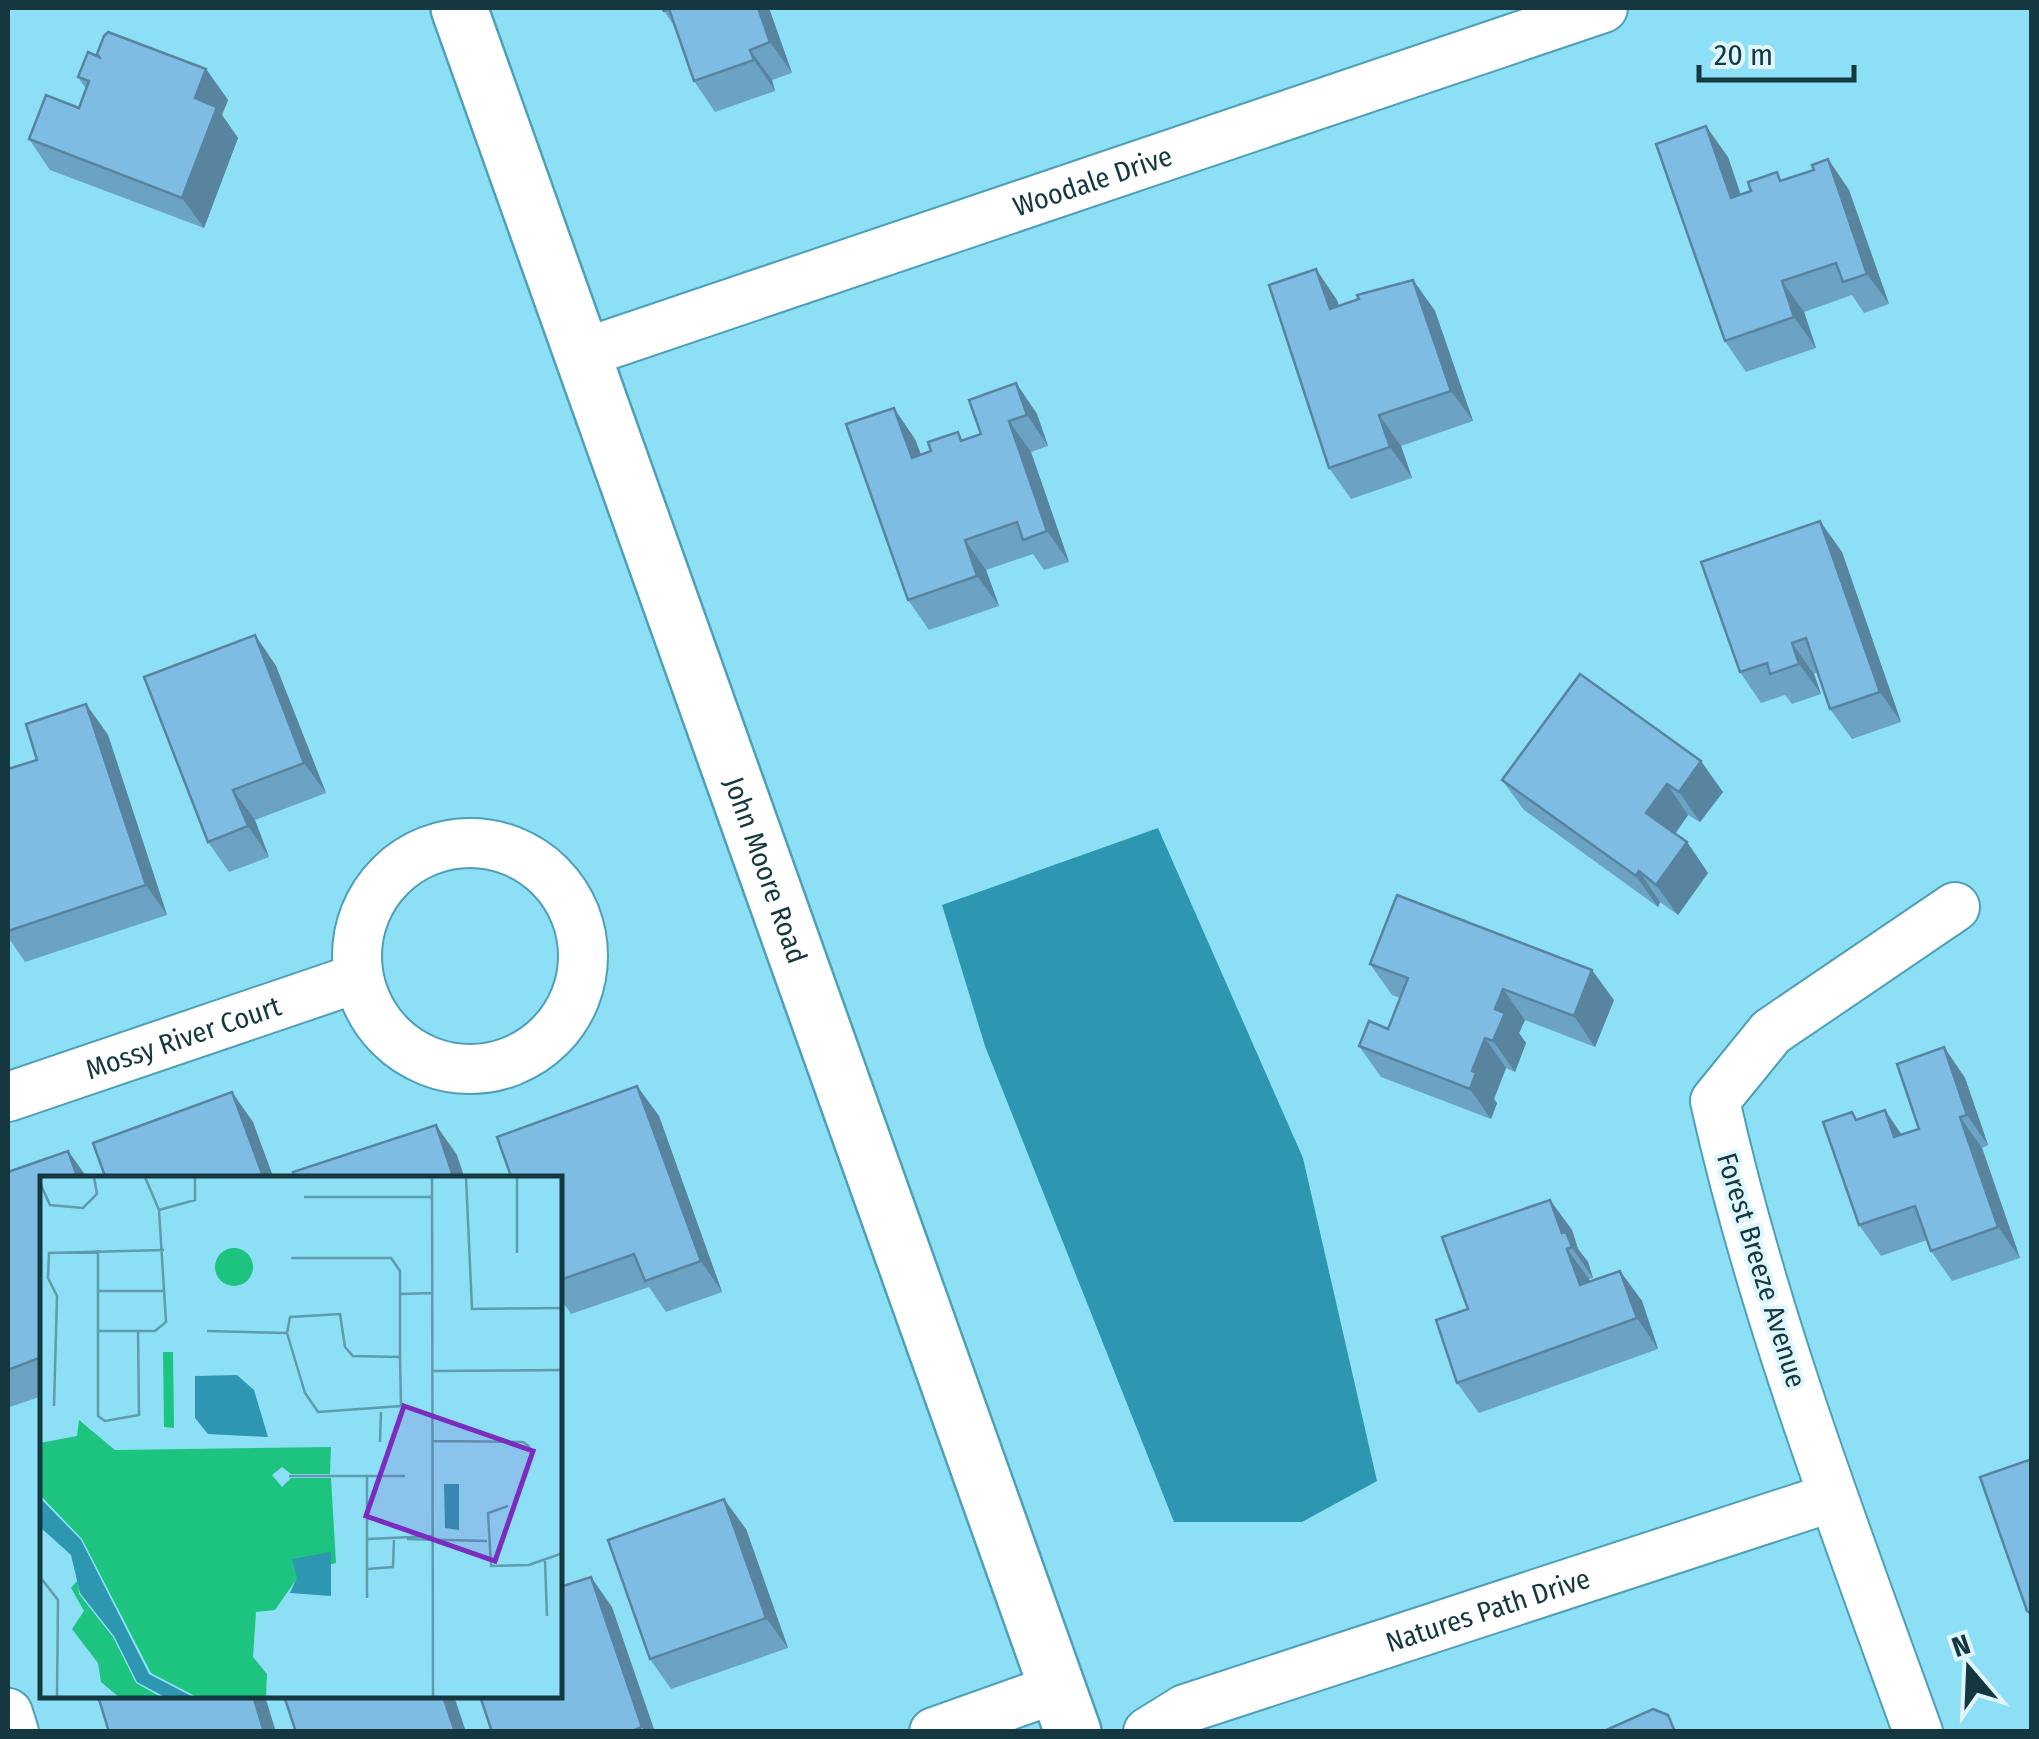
<svg xmlns="http://www.w3.org/2000/svg" width="2039" height="1739" font-family="'Fira Sans Condensed',sans-serif">
<rect width="100%" height="100%" fill="#8ddff6"/>
<!-- water -->
<path fill="#2d96b0" d="M1158 828 1303 1158 1377 1481 1302 1522H1174L985 1046 942 905Z"/>
<g fill="none" stroke-linecap="round" stroke-linejoin="round">
<!-- minor casing -->
<g stroke="#4ea0b7" stroke-width="52">
<g id="minor">
<path id="s1" d="M581 354 1603 8"/>
<circle cx="470" cy="956" r="113"/>
<path id="s2" d="M8 1097 358 978"/>
<path d="M8 1713 14 1732"/>
<path d="M934 1732 1058 1688"/>
<path id="s3" d="M1148 1732 1185 1709 1833 1497"/>
<path d="M1918 1732C1843 1524 1763 1316 1715 1101L1771 1032 1955 907"/>
</g>
</g>
<!-- tertiary casing -->
<g stroke="#4ea0b7" stroke-width="60">
<g id="tertiary">
<path id="s4" d="M459 8 1073 1732"/>
</g>
</g>
<!-- minor -->
<use href="#minor" stroke="#fff" stroke-width="48"/>
<!-- tertiary -->
<use href="#tertiary" stroke="#fff" stroke-width="55"/>
</g>
<!-- wall -->
<g fill="#6ca2c4">
<path d="M662 8H769L792 73 772 80 775 91 715 112 694 81 675 27Z"/>
<path d="M99 57 206 69 228 100 222 115 238 138 204 228 50 170 29 139 79 108 86 89 78 77Z"/>
<path d="M1728 157 1741 195 1814 170 1828 159 1849 190 1889 304 1864 313 1852 295 1804 312 1816 348 1746 372 1725 341Z"/>
<path d="M1413 280 1435 311 1473 421 1401 446 1412 478 1351 499 1329 468 1337 300 1339 306Z"/>
<path d="M1016 383 1037 414 1048 446 1031 452 1069 562 1044 570 1033 554 986 570 999 606 929 630 908 600 915 439 921 454 981 434Z"/>
<path d="M1842 552 1901 722 1852 739 1830 709 1818 672 1814 674 1821 694 1792 704 1785 695 1761 703 1740 672Z"/>
<path d="M255 635 276 666 326 793 255 820 269 857 229 872 208 842Z"/>
<path d="M1580 674 1723 792 1700 822 1688 815 1675 834 1687 842 1708 873 1678 915 1660 902 1658 907 1524 810 1502 780Z"/>
<path d="M86 704 108 735 167 915 25 962 8 937V769L37 760Z"/>
<path d="M1370 964 1614 1000 1595 1047 1525 1020 1519 1033 1526 1043 1515 1072 1506 1068 1494 1099 1497 1103 1491 1119 1381 1077 1359 1046 1388 1029 1401 998 1392 995Z"/>
<path d="M1944 1047 1965 1078 1988 1145 1982 1148 2020 1258 1952 1281 1931 1251 1927 1240 1881 1256 1859 1225 1857 1120 1902 1134 1919 1129Z"/>
<path d="M637 1086 659 1116 722 1292 666 1312 649 1287 571 1314 560 1298V1179Z"/>
<path d="M68 1151 88 1179H42V1396L10 1407 8 1403V1172Z"/>
<path d="M1550 1200 1572 1230 1578 1249 1588 1262 1593 1278 1589 1279V1281L1620 1271 1642 1301 1658 1349 1479 1413 1457 1383 1468 1309Z"/>
<path d="M746 1529 788 1648 671 1689 650 1659Z"/>
</g>
<!-- shaded-wall -->
<g fill="#5884a0">
<path d="M758 8H769L792 73 770 42Z"/>
<path d="M750 50 772 80 775 91 754 60Z"/>
<path d="M206 69 228 100 222 115 238 138 204 228 182 198 195 98Z"/>
<path d="M1706 126 1728 157 1752 229 1731 198Z"/>
<path d="M1828 159 1849 190 1889 304 1867 274Z"/>
<path d="M1316 269 1337 300 1351 340 1330 309Z"/>
<path d="M1413 280 1435 311 1473 421 1451 391Z"/>
<path d="M1782 281 1804 312 1816 348 1794 317Z"/>
<path d="M1016 383 1037 414 1048 446 1027 415Z"/>
<path d="M894 408 915 439 933 488 912 458Z"/>
<path d="M1379 415 1401 446 1412 478 1390 447Z"/>
<path d="M1009 421 1031 452 1069 562 1047 531Z"/>
<path d="M1820 521 1842 552 1901 722 1880 692Z"/>
<path d="M965 540 986 570 999 606 977 576Z"/>
<path d="M255 635 276 666 326 793 304 763Z"/>
<path d="M1792 643 1814 674 1821 694 1799 664Z"/>
<path d="M86 704 108 735 167 915 146 885Z"/>
<path d="M1701 761 1723 792 1700 822 1679 792Z"/>
<path d="M1667 784 1688 815 1668 844 1646 813Z"/>
<path d="M233 790 255 820 269 857 248 826Z"/>
<path d="M1687 842 1708 873 1678 915 1656 885Z"/>
<path d="M1639 871 1660 902 1658 907 1636 876Z"/>
<path d="M1592 970 1614 1000 1595 1047 1574 1016Z"/>
<path d="M1503 989 1525 1020 1519 1033 1526 1043 1515 1072 1493 1041 1495 1009Z"/>
<path d="M1485 1038 1506 1068 1494 1099 1497 1103 1491 1119 1470 1089 1472 1071Z"/>
<path d="M1944 1047 1965 1078 1988 1145 1967 1115Z"/>
<path d="M637 1086 659 1116 722 1292 701 1261Z"/>
<path d="M232 1092 253 1122 274 1179H264Z"/>
<path d="M1885 1110 1906 1141 1894 1137Z"/>
<path d="M1960 1117 1982 1148 2020 1258 1998 1227Z"/>
<path d="M436 1125 457 1155 465 1179H454Z"/>
<path d="M68 1151 88 1179H78Z"/>
<path d="M1550 1200 1572 1230 1578 1249 1588 1262 1593 1278 1562 1233Z"/>
<path d="M1567 1249 1589 1279 1601 1315 1580 1285Z"/>
<path d="M1620 1271 1642 1301 1658 1349 1637 1318Z"/>
<path d="M724 1499 746 1529 788 1648 766 1618Z"/>
<path d="M591 1577 612 1607 655 1732H645L642 1727Z"/>
<path d="M253 1696H265L276 1732H264Z"/>
<path d="M443 1696H454L466 1732H455Z"/>
</g>
<!-- building -->
<g fill="#7ebce4" stroke="#5884a0" stroke-width="2.5">
<path d="M662 8H758L770 42 750 50 754 60 694 81 669 9 664 11Z"/>
<path d="M108 32 206 69 195 98 217 107 182 198 29 139 46 95 79 108 89 81 78 77 88 52 99 57 97 54 104 36Z"/>
<path d="M1706 126 1731 198 1751 191 1748 182 1777 172 1780 181 1814 170 1812 165 1828 159 1867 274 1843 282 1836 263 1782 281 1794 317 1725 341 1656 144Z"/>
<path d="M1316 269 1330 309 1359 299 1357 295 1413 280 1451 391 1379 415 1390 447 1329 468 1269 285Z"/>
<path d="M1016 383 1027 415 1009 421 1047 531 1023 540 1017 522 965 540 977 576 908 600 846 424 894 408 912 458 931 451 928 442 958 432 961 441 981 434 969 400Z"/>
<path d="M1820 521 1880 692 1830 709 1806 638 1792 643 1799 664 1770 674 1767 663 1740 672 1701 562Z"/>
<path d="M255 635 304 763 233 790 248 826 208 842 144 677Z"/>
<path d="M1580 674 1701 761 1679 792 1667 784 1646 813 1687 842 1656 885 1639 871 1636 876 1502 780Z"/>
<path d="M86 704 146 885 8 931V769L37 760 26 724Z"/>
<path d="M1397 895 1592 970 1574 1016 1503 989 1495 1009 1505 1013 1493 1041 1485 1038 1472 1071 1476 1073 1470 1089 1359 1046 1369 1021 1388 1029 1408 978 1370 964Z"/>
<path d="M1944 1047 1967 1115 1960 1117 1998 1227 1931 1251 1915 1206 1859 1225 1823 1122 1852 1112 1856 1120 1885 1110 1894 1137 1919 1129 1897 1064Z"/>
<path d="M637 1086 701 1261 645 1281 634 1254 560 1280V1179H512L497 1137Z"/>
<path d="M232 1092 264 1179H106L93 1143Z"/>
<path d="M436 1125 454 1179H295L293 1172Z"/>
<path d="M68 1151 78 1179H42V1357L8 1370V1172Z"/>
<path d="M1550 1200 1562 1233 1566 1232 1572 1247 1567 1249 1580 1285 1620 1271 1637 1318 1457 1383 1436 1320 1468 1309 1442 1237Z"/>
<path d="M2032 1459V1614L2027 1611 1980 1477Z"/>
<path d="M724 1499 766 1618 650 1659 608 1540Z"/>
<path d="M591 1577 642 1727 630 1732H492L480 1696H560V1587Z"/>
<path d="M98 1696H253L264 1732H109Z"/>
<path d="M284 1696H443L455 1732H296Z"/>
<path d="M1653 1709 1668 1715 1675 1732H1602Z"/>
</g>
<g text-anchor="middle" stroke-width="8" stroke-linejoin="round" paint-order="stroke">
<!-- street labels -->
<g font-size="28" fill="#143740" stroke="#dff6fd">
<text dy="10" stroke="none"><textPath href="#s1" startOffset="540">Woodale Drive</textPath></text>
<text dy="10" stroke="none"><textPath href="#s4" startOffset="915">John Moore Road</textPath></text>
<text dy="10" stroke="none"><textPath href="#s2" startOffset="185">Mossy River Court</textPath></text>
<text transform="translate(1762 1270) rotate(73)" y="10">Forest Breeze Avenue</text>
<text dy="10" stroke="none"><textPath href="#s3" startOffset="362">Natures Path Drive</textPath></text>
</g>
</g>
<!-- overview -->
<g transform="translate(40 1176)">
<rect width="522" height="522" fill="#8ddff6"/>
<path d="M175 91a19 19 0 1 1 38 0a19 19 0 1 1-38 0ZM123 176H133L134 252 124 251ZM39 244 75 274 291 271 290 298H251L242 291 232 299 242 311 251 302H291L296 387 262 395 235 434 216 436 213 481 227 498 226 521H157L111 497 42 363 0 319V267L37 260ZM38 404 39 418 73 461 96 507 121 521H79L61 506 58 487 32 453 44 435 31 412Z" fill="#1dc47f"/>
<path d="M197 199 214 214 228 261 168 258 155 242V200ZM404 308H419V354L405 352ZM0 322 41 364 109 498 153 521H125L97 506 74 460 40 417 31 379 0 351ZM291 376V420L250 417 257 401 252 383Z" fill="#2d96b0"/>
<path fill="none" stroke="#5d9cad" stroke-width="2.5" d="M392 1 393 521M426 1 432 133 523 132M0 7 10 29 43 32 57 18 54 1M264 21H391M119 34 155 24V1M58 74V240L65 245 99 239 98 155M477 77V1M251 82H351L360 95V181L361 230 278 236 265 217 247 157 250 141 300 138 305 171 313 180 360 181M58 115H124M360 118 392 117M58 155H115L126 146 119 34 105 1M167 155 247 157M392 195 523 194M14 230 17 120 8 102 9 77 124 74M393 265 483 266 490 271M340 266 341 236M249 300H365M327 300V422M468 330 448 337 451 390 489 389 523 377M328 363 394 360M367 363 447 365M505 385 507 440M327 393 353 391 354 364M0 401 18 424 17 521"/>
<path fill="#7b2cbf" fill-opacity="0.15" stroke="#7b2cbf" stroke-width="5" d="M364 230 493 275 455 385 326 340Z"/>
<rect width="522" height="522" fill="none" stroke="#143740" stroke-width="5"/>
</g>
<!-- border -->
<rect width="2039" height="1739" fill="none" stroke="#143740" stroke-width="20"/>
<!-- north arrow -->
<g transform="translate(1969 1669) rotate(341)" stroke="#dff6fd" stroke-width="8" paint-order="stroke">
<path d="M0-8L18 38L0 25L-18 38Z" fill="#143740"/>
<text y="-15" font-size="28" font-weight="bold" text-anchor="middle" fill="#143740">N</text>
</g>
<!-- scale -->
<path d="M1699 65v15h155v-15" fill="none" stroke="#143740" stroke-width="5"/>
<text x="1714" y="65" font-size="30" fill="#143740" stroke="#dff6fd" stroke-width="8" paint-order="stroke">20 m</text>
</svg>
